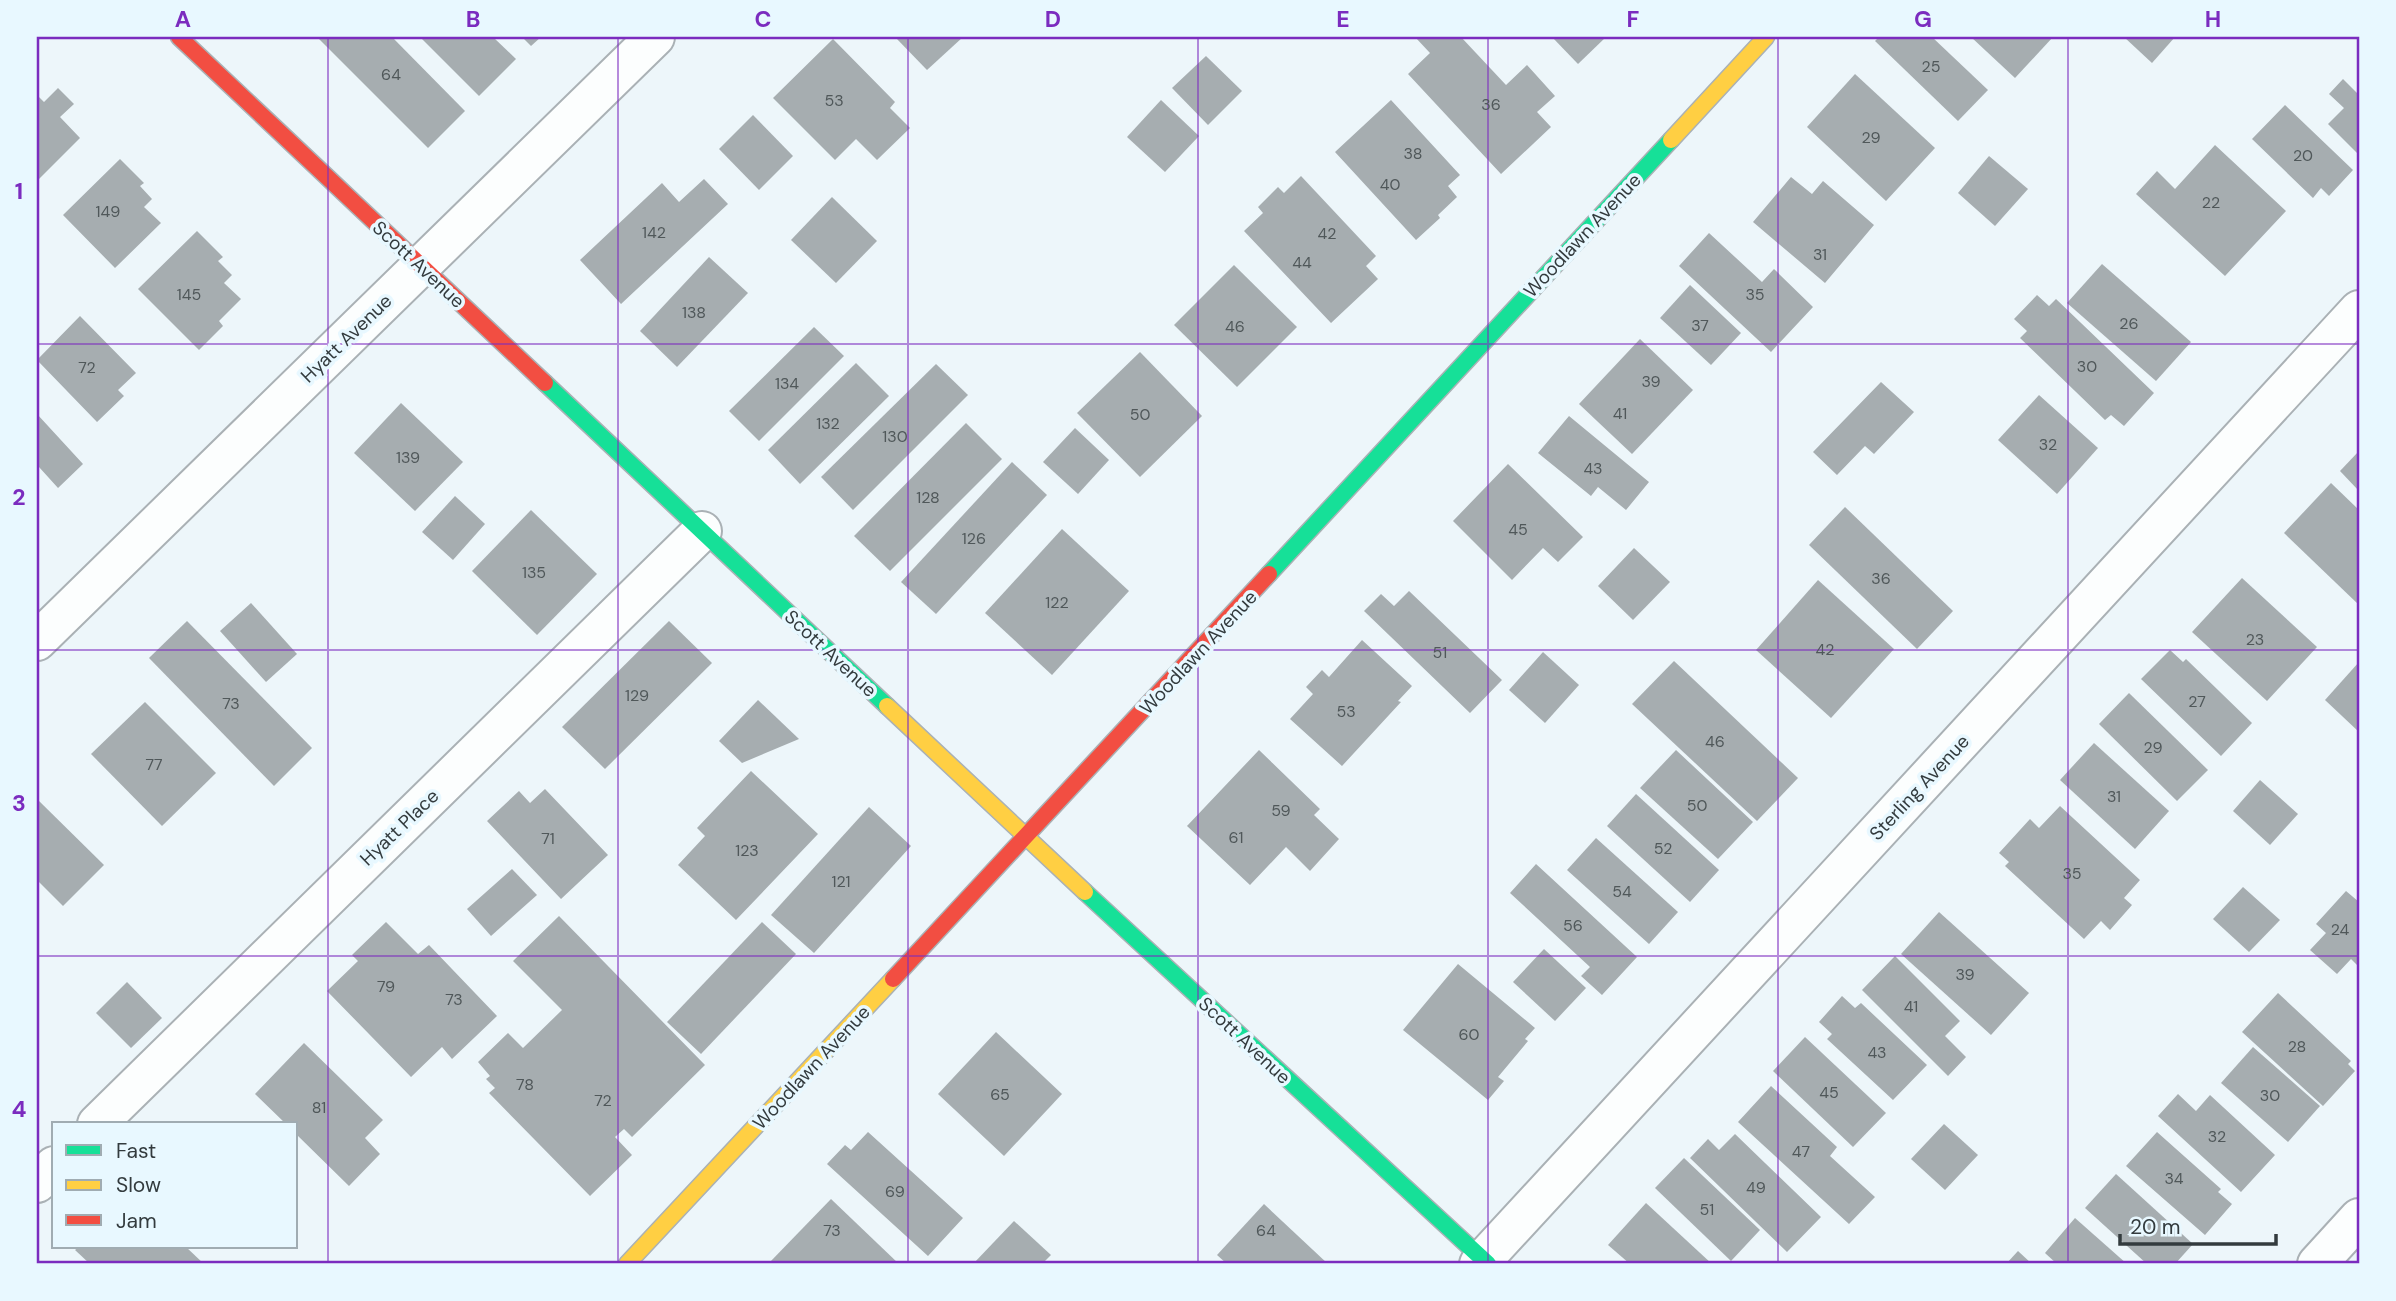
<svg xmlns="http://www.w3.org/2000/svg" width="2396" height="1301" font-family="'DM Sans',sans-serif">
<rect width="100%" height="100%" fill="#edf6fa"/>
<!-- building -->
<g fill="#a6adb0">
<path d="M317 37H392L465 111 428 148Z"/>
<path d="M420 37H493L516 59 479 96Z"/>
<path d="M522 37H541L531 46Z"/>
<path d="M895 37H963L927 70Z"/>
<path d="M1415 37H1461L1506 85 1527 65 1555 96 1537 112 1551 127 1501 174 1408 74 1430 53Z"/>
<path d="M1552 37H1606L1578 64Z"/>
<path d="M1879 37H1932L1988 90 1958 121 1875 41Z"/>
<path d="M1971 37H2053L2015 78Z"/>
<path d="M2124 37H2175L2152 63Z"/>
<path d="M833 39 895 102 890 108 910 128 877 160 856 139 835 160 773 98Z"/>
<path d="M1206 56 1242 91 1208 125 1172 88Z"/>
<path d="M1855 74 1935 148 1886 201 1807 127Z"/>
<path d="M2343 79 2359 95V155L2328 124 2344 108 2329 94Z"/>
<path d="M58 88 74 104 60 117 80 138 37 181V95L44 102Z"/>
<path d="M1161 100 1199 136 1165 172 1127 137Z"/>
<path d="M1391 100 1460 175 1448 186 1457 197 1438 215 1440 218 1416 240 1335 152Z"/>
<path d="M2285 105 2353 170 2329 196 2321 188 2313 198 2252 139Z"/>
<path d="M753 115 793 156 759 190 719 149Z"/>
<path d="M2215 145 2286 211 2225 276 2136 194 2157 171 2175 189Z"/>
<path d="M1989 156 2028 189 1995 226 1958 193Z"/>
<path d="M120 159 144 183 140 186 152 199 144 207 161 223 115 268 63 215Z"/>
<path d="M1301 176 1376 256 1366 266 1378 279 1331 323 1244 231 1263 213 1258 207 1278 187 1284 193Z"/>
<path d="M1791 177 1812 194 1823 181 1874 225 1825 283 1753 222Z"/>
<path d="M704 179 728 204 621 304 580 260 662 183 679 202Z"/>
<path d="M832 197 877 241 836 283 791 240Z"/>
<path d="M197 231 223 257 218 261 232 275 224 283 241 299 219 321 223 326 199 350 138 289Z"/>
<path d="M1709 233 1762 282 1774 269 1813 307 1771 352 1679 266Z"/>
<path d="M709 257 748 293 677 367 640 331Z"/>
<path d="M2102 264 2191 342 2156 381 2067 303Z"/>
<path d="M1234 265 1297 327 1237 387 1174 325Z"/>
<path d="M1690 285 1741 333 1711 365 1660 318Z"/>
<path d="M2037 295 2049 306 2056 299 2154 393 2124 426 2111 415 2105 420 2020 338 2027 331 2014 319Z"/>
<path d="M80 316 136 373 118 390 124 396 97 422 37 360Z"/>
<path d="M814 327 844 356 759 441 729 411Z"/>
<path d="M1640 339 1693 390 1632 454 1579 404Z"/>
<path d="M1140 352 1202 416 1140 477 1077 413Z"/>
<path d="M856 363 889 396 800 484 768 450Z"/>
<path d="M936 364 968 395 853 510 821 477Z"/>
<path d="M1881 382 1914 412 1874 454 1865 446 1837 475 1813 452Z"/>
<path d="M2039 395 2098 448 2057 494 1998 440Z"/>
<path d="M401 403 463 462 415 511 354 453Z"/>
<path d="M37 414 83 464 58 488 39 467 37 470Z"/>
<path d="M1569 416 1649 482 1626 510 1598 487 1591 496 1538 453Z"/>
<path d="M966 423 1002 459 890 571 854 536Z"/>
<path d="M1075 428 1109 460 1078 494 1043 462Z"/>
<path d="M2359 451V491L2340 471Z"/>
<path d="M1012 462 1047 495 936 614 901 582Z"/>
<path d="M1508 464 1583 537 1558 562 1543 548 1512 580 1453 521Z"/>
<path d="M2331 483 2359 510V605L2284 533Z"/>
<path d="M455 496 485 524 453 560 422 532Z"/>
<path d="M1845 507 1953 611 1917 649 1809 545Z"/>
<path d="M531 510 597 574 537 635 472 571Z"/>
<path d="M1062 529 1129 591 1052 675 985 613Z"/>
<path d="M1634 548 1670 582 1633 620 1598 586Z"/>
<path d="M2242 578 2317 647 2267 701 2192 632Z"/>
<path d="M1818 580 1894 649 1831 718 1756 650Z"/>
<path d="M1409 591 1502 680 1470 713 1364 611 1381 594 1394 606Z"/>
<path d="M251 603 297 654 266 682 220 631Z"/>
<path d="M187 621 312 748 274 786 149 658Z"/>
<path d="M669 621 712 663 605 769 562 727Z"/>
<path d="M1362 640 1412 686 1398 701 1401 702 1342 766 1290 719 1313 694 1306 687 1322 670 1329 677Z"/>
<path d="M2170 650 2183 662 2186 659 2252 723 2221 756 2141 679Z"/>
<path d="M1543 652 1579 685 1545 723 1509 690Z"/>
<path d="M1674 661 1798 778 1757 821 1632 704Z"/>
<path d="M2359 662V732L2325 700Z"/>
<path d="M2129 693 2208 770 2177 801 2099 724Z"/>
<path d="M758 700 799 739 742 763 719 741Z"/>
<path d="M145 702 216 773 162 826 91 754Z"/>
<path d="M2094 743 2169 811 2135 849 2060 780Z"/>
<path d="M1259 750 1320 809 1314 815 1339 839 1310 871 1286 847 1250 885 1187 826Z"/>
<path d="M1676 750 1753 822 1718 859 1640 788Z"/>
<path d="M751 771 818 834 736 920 678 865 705 836 697 828Z"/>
<path d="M2260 780 2298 814 2270 845 2233 811Z"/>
<path d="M545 789 608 855 561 899 487 821 519 791 530 803Z"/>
<path d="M1636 794 1719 870 1690 902 1607 826Z"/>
<path d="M37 799 104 865 63 906 37 880Z"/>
<path d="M2060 806 2140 880 2124 898 2132 905 2110 930 2101 921 2084 939 2005 866 2009 862 1999 853 2030 819 2039 828Z"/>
<path d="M869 807 911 846 814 953 771 915Z"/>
<path d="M1596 838 1678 912 1649 944 1567 870Z"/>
<path d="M1536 864 1637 957 1602 995 1581 976 1590 967 1510 893Z"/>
<path d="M512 869 537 895 491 936 467 909Z"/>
<path d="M2243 887 2280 920 2249 952 2213 919Z"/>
<path d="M2346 891 2359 902V967L2351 959 2337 974 2310 950 2326 933 2316 924Z"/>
<path d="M1939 912 2029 993 1991 1035 1901 954Z"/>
<path d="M559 916 705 1065 632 1137 624 1129 615 1137 632 1155 590 1196 489 1093 495 1088 486 1079 490 1076 478 1062 508 1033 523 1048 562 1010 513 961Z"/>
<path d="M386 922 418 954 429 945 497 1016 452 1059 442 1047 411 1077 327 991 358 961 352 955Z"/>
<path d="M762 922 796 954 701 1054 667 1022Z"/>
<path d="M1544 949 1586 988 1555 1021 1513 982Z"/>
<path d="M1895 956 1960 1021 1945 1036 1966 1057 1948 1076 1862 990Z"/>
<path d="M1458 964 1535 1028 1525 1039 1528 1041 1498 1077 1504 1081 1488 1100 1403 1030Z"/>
<path d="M127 982 162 1018 131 1048 96 1013Z"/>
<path d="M2278 993 2351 1061 2348 1064 2355 1071 2323 1106 2242 1032Z"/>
<path d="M1842 996 1855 1008 1861 1003 1927 1065 1893 1100 1827 1039 1832 1034 1819 1022Z"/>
<path d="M996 1032 1062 1094 1004 1156 938 1094Z"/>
<path d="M1805 1037 1886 1113 1853 1147 1773 1071Z"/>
<path d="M304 1043 383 1120 365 1138 380 1154 349 1186 296 1134V1124H286L255 1094Z"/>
<path d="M2253 1047 2320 1106 2288 1142 2221 1083Z"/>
<path d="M1771 1086 1837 1147 1830 1156 1875 1197 1849 1224 1738 1122Z"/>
<path d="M2178 1094 2196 1111 2210 1095 2275 1155 2241 1192 2158 1116Z"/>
<path d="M1944 1124 1978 1155 1945 1190 1911 1159Z"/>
<path d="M868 1132 963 1218 928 1256 827 1164 845 1145 851 1150Z"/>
<path d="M2157 1132 2221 1189 2218 1192 2232 1204 2205 1235 2126 1166Z"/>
<path d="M1735 1134 1821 1217 1787 1252 1690 1158 1708 1139 1719 1150Z"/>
<path d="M1684 1158 1760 1230 1731 1261 1655 1188Z"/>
<path d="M2116 1174 2193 1244 2175 1264H2147L2085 1208Z"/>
<path d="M831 1199 899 1264H773L770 1262Z"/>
<path d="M1646 1203 1712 1264H1630L1608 1245Z"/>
<path d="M1264 1204 1328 1264H1227L1217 1255Z"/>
<path d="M2075 1218 2127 1264H2057L2045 1253Z"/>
<path d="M1014 1221 1051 1255 1042 1264H973Z"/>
<path d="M79 1247H186L204 1264H90L75 1250Z"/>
<path d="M2018 1251 2032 1264H2006Z"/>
</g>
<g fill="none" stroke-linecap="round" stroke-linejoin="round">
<!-- street casing -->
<g stroke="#aab1b5" stroke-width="42">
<g id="street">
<path d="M37 641 655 37"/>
<path d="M97 1124 702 531"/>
<path d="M37 1183 54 1166"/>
<path d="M1479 1264 2359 310"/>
<path d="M2317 1264 2359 1218"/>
</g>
</g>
<!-- fast casing -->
<g stroke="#aab1b5" stroke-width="19">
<g id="fast">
<path d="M545 383 887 706"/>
<path d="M1269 574 1671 140"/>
<path d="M1085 892 1488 1264"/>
</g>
</g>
<!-- slow casing -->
<g stroke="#aab1b5" stroke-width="19">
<g id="slow">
<path d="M1671 140 1766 37"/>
<path d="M887 706 1085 892"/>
<path d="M627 1264 893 979"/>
</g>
</g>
<!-- jam casing -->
<g stroke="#aab1b5" stroke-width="19">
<g id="jam">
<path d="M179 37 545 383"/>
<path d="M893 979 1269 574"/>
</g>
</g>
<!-- street -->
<use href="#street" stroke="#fcfefe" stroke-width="38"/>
<!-- fast -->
<use href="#fast" stroke="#16e098" stroke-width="16"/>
<!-- slow -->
<use href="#slow" stroke="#ffcf43" stroke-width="16"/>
<!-- jam -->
<use href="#jam" stroke="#f24e42" stroke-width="16"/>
</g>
<!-- grid -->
<path fill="none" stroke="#7b2cbf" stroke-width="2" stroke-opacity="0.55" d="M328 37V1264M618 37V1264M908 37V1264M1198 37V1264M1488 37V1264M1778 37V1264M2068 37V1264M37 344H2359M37 650H2359M37 956H2359"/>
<g text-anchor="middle" stroke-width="7" stroke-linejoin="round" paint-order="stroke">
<!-- number labels -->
<g font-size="16" fill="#50585a">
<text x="1931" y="72">25</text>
<text x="391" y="80">64</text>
<text x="834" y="106">53</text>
<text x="1491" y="110">36</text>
<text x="1871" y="143">29</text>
<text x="1413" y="159">38</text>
<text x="2303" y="161">20</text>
<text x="1390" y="190">40</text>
<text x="2211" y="208">22</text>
<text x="108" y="217">149</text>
<text x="654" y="238">142</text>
<text x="1327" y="239">42</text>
<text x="1820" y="260">31</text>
<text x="1302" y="268">44</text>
<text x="189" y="300">145</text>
<text x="1755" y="300">35</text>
<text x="694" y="318">138</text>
<text x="2129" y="329">26</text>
<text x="1700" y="331">37</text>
<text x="1235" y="332">46</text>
<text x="2087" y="372">30</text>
<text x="87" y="373">72</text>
<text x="1651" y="387">39</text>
<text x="787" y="389">134</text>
<text x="1620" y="419">41</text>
<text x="1140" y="420">50</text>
<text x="828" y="429">132</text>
<text x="895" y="442">130</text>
<text x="2048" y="450">32</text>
<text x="408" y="463">139</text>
<text x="1593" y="474">43</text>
<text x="928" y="503">128</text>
<text x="1518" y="535">45</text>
<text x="974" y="544">126</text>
<text x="534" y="578">135</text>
<text x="1881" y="584">36</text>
<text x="1057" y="608">122</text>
<text x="2255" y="645">23</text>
<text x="1825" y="655">42</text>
<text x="1440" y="658">51</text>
<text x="637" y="701">129</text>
<text x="2197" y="707">27</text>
<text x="231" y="709">73</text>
<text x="1346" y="717">53</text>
<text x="1715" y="747">46</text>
<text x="2153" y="753">29</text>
<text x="154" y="770">77</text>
<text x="2114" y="802">31</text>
<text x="1697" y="811">50</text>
<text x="1281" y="816">59</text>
<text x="1236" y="843">61</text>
<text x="548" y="844">71</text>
<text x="1663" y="854">52</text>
<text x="747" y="856">123</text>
<text x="2072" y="879">35</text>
<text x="841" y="887">121</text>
<text x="1622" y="897">54</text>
<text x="1573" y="931">56</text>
<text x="2340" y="935">24</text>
<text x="1965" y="980">39</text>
<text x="386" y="992">79</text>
<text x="454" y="1005">73</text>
<text x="1911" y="1012">41</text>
<text x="1469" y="1040">60</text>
<text x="2297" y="1052">28</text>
<text x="1877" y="1058">43</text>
<text x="525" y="1090">78</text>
<text x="1829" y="1098">45</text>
<text x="1000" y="1100">65</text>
<text x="2270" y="1101">30</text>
<text x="603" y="1106">72</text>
<text x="319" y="1113">81</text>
<text x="2217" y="1142">32</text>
<text x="1801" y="1157">47</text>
<text x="2174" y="1184">34</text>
<text x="1756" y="1193">49</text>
<text x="895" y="1197">69</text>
<text x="1707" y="1215">51</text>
<text x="832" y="1236">73</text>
<text x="1266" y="1236">64</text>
</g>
<!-- street labels -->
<g font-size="19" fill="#333b3e" stroke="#e8f8ff">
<text transform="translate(1582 235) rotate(-47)" y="7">Woodlawn Avenue</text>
<text transform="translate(419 264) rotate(43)" y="7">Scott Avenue</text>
<text transform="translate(346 338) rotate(-44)" y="7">Hyatt Avenue</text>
<text transform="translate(1198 652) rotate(-47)" y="7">Woodlawn Avenue</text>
<text transform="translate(831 653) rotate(43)" y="7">Scott Avenue</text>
<text transform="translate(1919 787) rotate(-47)" y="7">Sterling Avenue</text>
<text transform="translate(399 827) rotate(-44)" y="7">Hyatt Place</text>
<text transform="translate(1245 1040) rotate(43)" y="7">Scott Avenue</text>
<text transform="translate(811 1067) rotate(-47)" y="7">Woodlawn Avenue</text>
</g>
</g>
<!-- border -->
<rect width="2396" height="1301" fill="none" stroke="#e8f8ff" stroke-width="77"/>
<!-- legend -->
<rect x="52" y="1122" width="245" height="126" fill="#e8f8ff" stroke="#a0acb2" stroke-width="2"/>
<rect x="66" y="1145" width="35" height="10" fill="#16e098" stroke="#a0acb2" stroke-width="2"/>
<text x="116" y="1158" font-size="21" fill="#333b3e">Fast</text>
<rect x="66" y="1180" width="35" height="10" fill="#ffcf43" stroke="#a0acb2" stroke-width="2"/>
<text x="116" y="1192" font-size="21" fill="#333b3e">Slow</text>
<rect x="66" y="1215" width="35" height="10" fill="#f24e42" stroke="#a0acb2" stroke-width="2"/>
<text x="116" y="1228" font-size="21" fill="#333b3e">Jam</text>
<!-- scale -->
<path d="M2120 1234v10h156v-10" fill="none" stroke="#333b3e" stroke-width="3.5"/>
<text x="2130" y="1234" font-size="21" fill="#333b3e" stroke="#e8f8ff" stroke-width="5" paint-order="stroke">20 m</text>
<rect x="38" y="38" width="2320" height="1224" fill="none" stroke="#7b2cbf" stroke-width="2.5"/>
<g font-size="23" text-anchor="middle" font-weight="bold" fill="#7b2cbf">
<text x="183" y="27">A</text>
<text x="473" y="27">B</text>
<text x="763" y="27">C</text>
<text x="1053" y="27">D</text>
<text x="1343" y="27">E</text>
<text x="1633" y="27">F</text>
<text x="1923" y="27">G</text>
<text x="2213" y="27">H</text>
<text x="19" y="199">1</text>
<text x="19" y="505">2</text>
<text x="19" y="811">3</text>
<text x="19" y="1117">4</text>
</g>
</svg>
